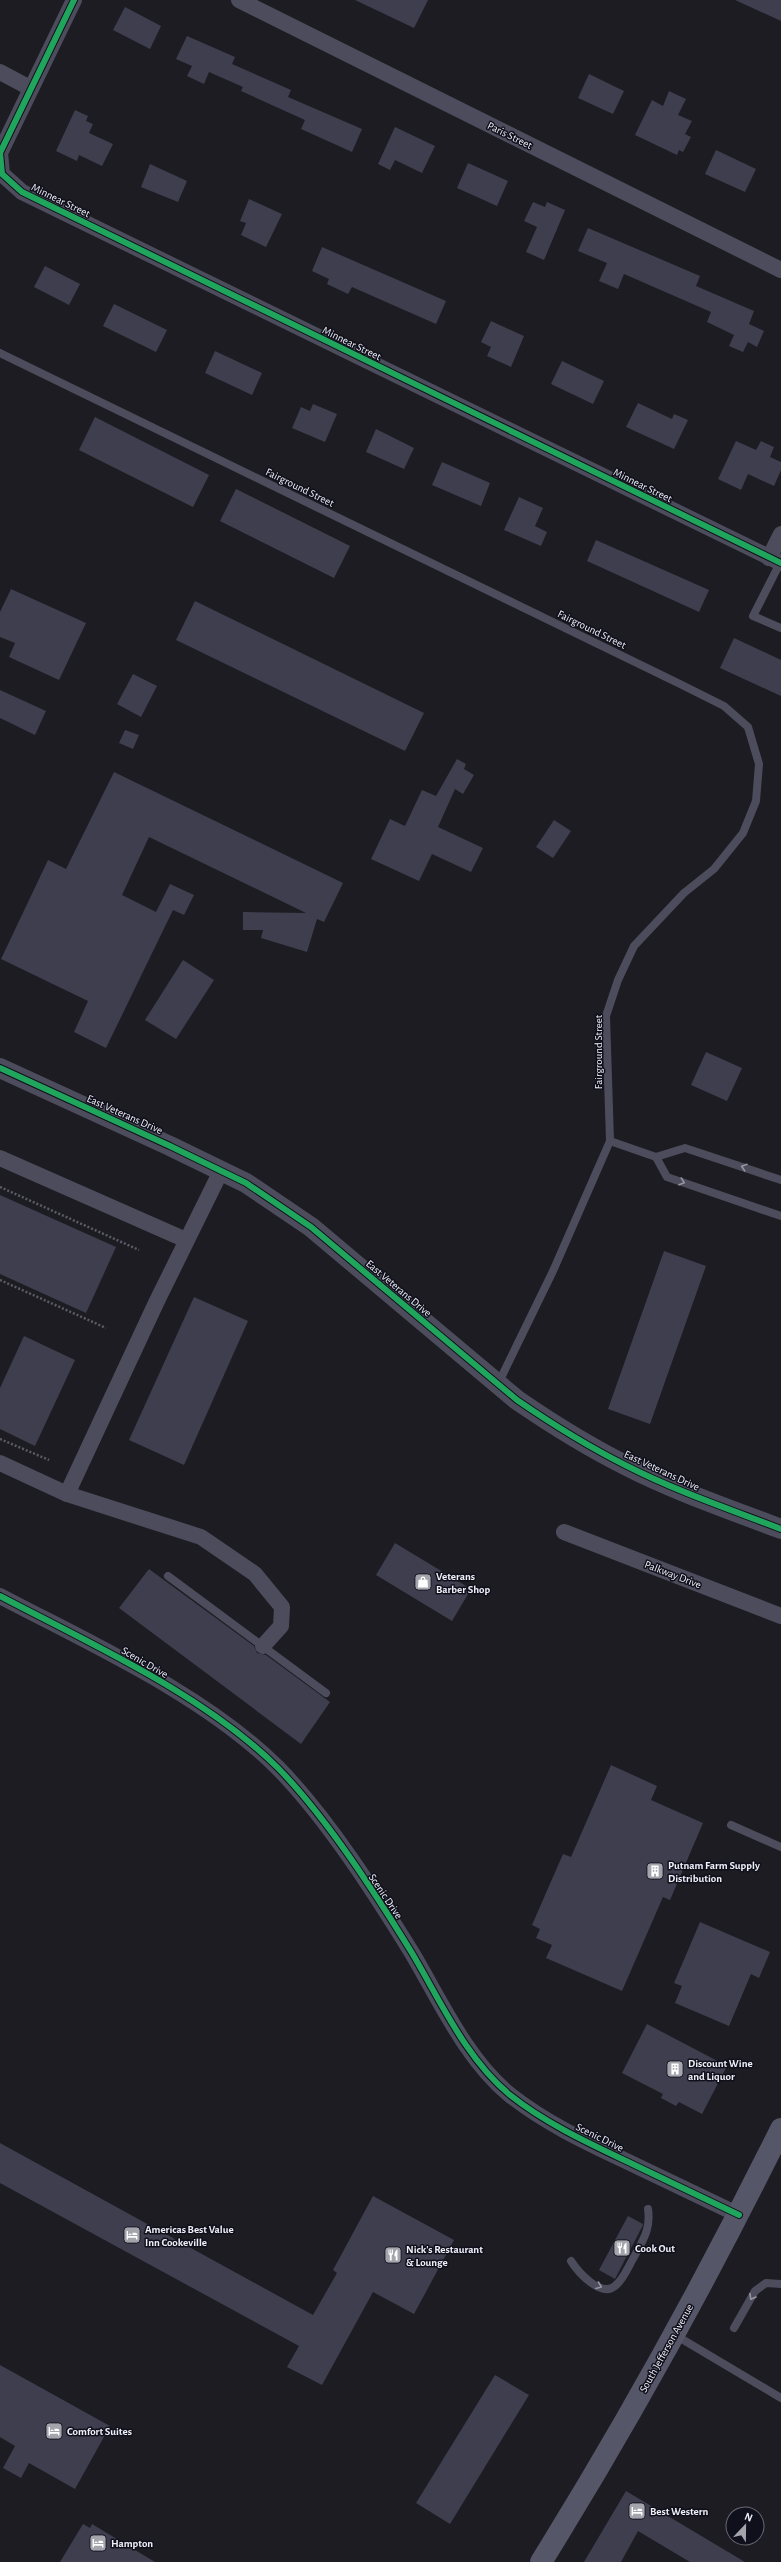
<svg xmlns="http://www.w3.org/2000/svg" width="781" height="2562" font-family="'Alegreya Sans',sans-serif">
<rect width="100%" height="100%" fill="#1c1c22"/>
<!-- building -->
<g fill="#3e3e4f">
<path d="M355 0H428L414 28Z"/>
<path d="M735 0H781V21Z"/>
<path d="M125 7 161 26 150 49 113 30Z"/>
<path d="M187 36 235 57 232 64 291 90 288 97 362 129 352 152 301 129 305 120 241 91 243 87 209 72 204 84 187 76 192 66 176 59Z"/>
<path d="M589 74 624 91 613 114 578 98Z"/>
<path d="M669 91 686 99 678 115 692 121 685 134 691 137 683 152 679 150 677 155 635 135 652 100 663 106Z"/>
<path d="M75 110 88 116 86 121 93 124 89 133 113 144 102 166 79 155 77 161 56 151Z"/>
<path d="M395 127 435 146 422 173 395 160 390 170 378 164Z"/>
<path d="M716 150 756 169 745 192 705 174Z"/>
<path d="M468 163 508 181 497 206 457 188Z"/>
<path d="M150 164 187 181 178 202 141 187Z"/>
<path d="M249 199 282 214 266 247 241 235 246 223 240 221Z"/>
<path d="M533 202 545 207 547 202 565 210 544 260 526 252 537 227 524 221Z"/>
<path d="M588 228 700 276 696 286 754 311 749 324 764 331 757 347 748 342 743 352 729 346 734 335 707 322 711 312 624 274 618 289 599 281 607 263 578 251Z"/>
<path d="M322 247 446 301 436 324 352 287 348 294 327 284 329 279 312 271Z"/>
<path d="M45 266 80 284 69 305 34 287Z"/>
<path d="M114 304 167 330 156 352 103 326Z"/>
<path d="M491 321 524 336 511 367 487 356 491 347 481 342Z"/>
<path d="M215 351 262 373 252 395 205 373Z"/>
<path d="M562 361 604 381 593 404 551 384Z"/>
<path d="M638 403 672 419 674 414 688 420 674 449 626 427Z"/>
<path d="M313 404 337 414 325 442 292 428 301 407 310 411Z"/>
<path d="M95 417 209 475 193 507 79 450Z"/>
<path d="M376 429 414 448 404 469 366 452Z"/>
<path d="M736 441 756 450 761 441 774 447 770 457 781 462V470L774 486 748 474 741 490 718 479Z"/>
<path d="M442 462 490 483 481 506 432 485Z"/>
<path d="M236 489 350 546 334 578 220 521Z"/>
<path d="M519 497 543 508 535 526 547 532 541 546 504 530Z"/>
<path d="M596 540 709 590 699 612 587 561Z"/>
<path d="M11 589 86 623 59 680 9 657 15 643 0 637V612Z"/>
<path d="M195 601 424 713 405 751 176 640Z"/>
<path d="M734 638 781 660V696L720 668Z"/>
<path d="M133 674 157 686 141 717 117 704Z"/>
<path d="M0 690 46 711 35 735 0 718Z"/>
<path d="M125 730 139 735 133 749 119 743Z"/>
<path d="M457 759 466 764 464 769 474 775 463 794 455 789 438 827 483 848 471 872 432 854 419 881 371 859 390 819 405 826 422 790 436 796Z"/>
<path d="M114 772 343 883 324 922 317 919 307 952 261 938 263 930H243V912L306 913 149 837 122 895 156 912 170 884 194 895 184 915 173 910 106 1048 74 1032 88 1001 1 959 48 860 66 869Z"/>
<path d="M554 820 571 831 553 858 536 847Z"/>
<path d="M183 960 214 980 176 1039 145 1020Z"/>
<path d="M706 1052 742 1068 727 1101 691 1085Z"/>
<path d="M0 1195 116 1247 86 1313 0 1274Z"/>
<path d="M664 1251 706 1266 650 1424 608 1409Z"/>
<path d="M194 1297 248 1321 184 1465 129 1440Z"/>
<path d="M24 1336 75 1360 35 1446 0 1429V1388Z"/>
<path d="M395 1543 471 1589 452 1621 376 1575Z"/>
<path d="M149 1569 254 1646 257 1653 266 1655 330 1702 301 1744 119 1608Z"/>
<path d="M611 1765 657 1786 651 1800 703 1823 670 1900 663 1897 622 1991 546 1958 552 1945 536 1938 540 1929 532 1925 563 1854 571 1857Z"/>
<path d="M700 1922 770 1952 759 1978 751 1974 729 2026 675 2003 682 1986 674 1983Z"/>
<path d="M647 2024 727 2066 702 2114 679 2102 676 2106 661 2098 663 2094 622 2073Z"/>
<path d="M0 2143 313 2315 337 2273 333 2270 373 2196 454 2240 414 2314 373 2292 322 2385 287 2367 299 2346 0 2183Z"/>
<path d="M628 2216 643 2224 642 2227 615 2279 599 2270Z"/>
<path d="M0 2365 110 2426 75 2489 29 2463 21 2478 3 2468 15 2446 0 2437Z"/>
<path d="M495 2375 529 2395 450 2524 416 2503Z"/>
<path d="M626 2491 745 2562H690L638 2531 621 2562H584Z"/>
<path d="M83 2524 90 2528 92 2524 155 2562H60Z"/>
</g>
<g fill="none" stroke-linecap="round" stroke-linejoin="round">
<!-- path -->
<g stroke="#5c5c67" stroke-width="2.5" stroke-dasharray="2 2" stroke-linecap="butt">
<path d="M0 1187 139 1250"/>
<path d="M0 1280 106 1328"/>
<path d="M0 1439 49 1460"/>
</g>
<!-- service -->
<g stroke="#4c4c5c" stroke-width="8">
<path d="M0 353 680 684 724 706 748 727 759 764 756 801 743 833 714 869 684 893 634 946 618 980 606 1016 610 1141 553 1271 498 1384"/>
<path d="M780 563 753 616 781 628"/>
<path d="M610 1141 656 1157 685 1148 781 1180"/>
<path d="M656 1157 667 1177 781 1216"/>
<path d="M168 1576 326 1693"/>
<path d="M731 1825 781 1847"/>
<path d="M571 2261C578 2272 601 2298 615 2286 624 2279 628 2267 634 2257 643 2240 651 2229 648 2209"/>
<path d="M734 2328 755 2291 766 2283 781 2284"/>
<path d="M675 2335 781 2398"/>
</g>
<!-- minor -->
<g stroke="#4c4c5c" stroke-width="16">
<path d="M74 0 0 153 2 174 22 192 781 563"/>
<path d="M239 0 781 270"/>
<path d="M0 72 30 88"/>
<path d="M769 558 781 534"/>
<path d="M0 1158 186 1240"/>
<path d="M0 1463 67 1494 201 1537 255 1574 282 1607 281 1626 263 1646"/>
<path d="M67 1494 156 1303 221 1171"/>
<path d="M564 1532 781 1616"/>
<path d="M0 1596C91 1644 205 1695 278 1768 327 1818 375 1893 412 1953 440 2000 466 2059 510 2095 544 2122 584 2141 622 2159 661 2178 700 2196 739 2215"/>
</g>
<!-- tertiary -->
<path stroke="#4c4c5c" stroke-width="20" d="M0 1068 170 1146 246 1183 311 1227 517 1400C552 1424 589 1447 627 1466 676 1491 729 1509 781 1529"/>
<!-- primary -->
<path stroke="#565669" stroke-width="22" d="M541 2562C628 2422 708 2277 781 2129"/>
<!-- cycleway casing -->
<g stroke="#10101c" stroke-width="8">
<g id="cycleway">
<path d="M74 0 0 153 2 174 22 192 781 563"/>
<path d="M0 1068 170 1146 246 1183 311 1227 517 1400C552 1424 589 1447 627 1466 676 1491 729 1509 781 1529"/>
<path d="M0 1596C91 1644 205 1695 278 1768 327 1818 375 1893 412 1953 440 2000 466 2059 510 2095 544 2122 584 2141 622 2159 661 2178 700 2196 739 2215"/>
</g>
</g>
<!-- cycleway -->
<use href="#cycleway" stroke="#20a55d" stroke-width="6"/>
</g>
<!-- one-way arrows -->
<defs><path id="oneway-chevron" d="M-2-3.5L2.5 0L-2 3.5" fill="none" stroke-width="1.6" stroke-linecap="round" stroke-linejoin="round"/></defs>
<g stroke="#9595a2">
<use href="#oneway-chevron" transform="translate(744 1167) rotate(-162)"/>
<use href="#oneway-chevron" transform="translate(682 1182) rotate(19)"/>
<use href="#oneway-chevron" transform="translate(599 2286) rotate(21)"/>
<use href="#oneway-chevron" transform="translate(752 2297) rotate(120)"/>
</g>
<!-- icons -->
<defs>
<g id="shop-square" transform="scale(0.9)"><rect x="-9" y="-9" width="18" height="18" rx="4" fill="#a4a5ac" stroke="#10101c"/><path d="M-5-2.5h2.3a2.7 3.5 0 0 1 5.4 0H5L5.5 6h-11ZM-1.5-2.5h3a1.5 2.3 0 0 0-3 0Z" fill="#fff"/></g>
<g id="building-square" transform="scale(0.9)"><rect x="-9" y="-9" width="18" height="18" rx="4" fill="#a4a5ac" stroke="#10101c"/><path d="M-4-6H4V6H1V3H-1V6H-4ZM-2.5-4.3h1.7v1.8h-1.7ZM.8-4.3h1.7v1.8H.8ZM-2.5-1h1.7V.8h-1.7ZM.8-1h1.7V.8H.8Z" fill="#fff"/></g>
<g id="hotel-square" transform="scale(0.9)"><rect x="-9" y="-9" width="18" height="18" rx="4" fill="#a4a5ac" stroke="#10101c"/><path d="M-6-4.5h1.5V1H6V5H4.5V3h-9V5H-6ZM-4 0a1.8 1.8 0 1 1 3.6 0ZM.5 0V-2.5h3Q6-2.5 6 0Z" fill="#fff"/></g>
<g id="restaurant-square" transform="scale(0.9)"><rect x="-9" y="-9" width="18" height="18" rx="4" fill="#a4a5ac" stroke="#10101c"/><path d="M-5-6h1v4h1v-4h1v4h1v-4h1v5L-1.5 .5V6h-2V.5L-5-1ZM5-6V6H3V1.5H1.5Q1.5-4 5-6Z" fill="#fff"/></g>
</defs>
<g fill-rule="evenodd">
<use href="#shop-square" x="423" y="1582"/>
<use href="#building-square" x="655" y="1871"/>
<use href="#building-square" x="675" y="2069"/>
<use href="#hotel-square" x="132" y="2235"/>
<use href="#restaurant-square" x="622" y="2248"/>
<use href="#restaurant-square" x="393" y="2255"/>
<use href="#hotel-square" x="54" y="2431"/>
<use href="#hotel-square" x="637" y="2511"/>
<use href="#hotel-square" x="98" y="2543"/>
</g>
<g text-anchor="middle" stroke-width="3" stroke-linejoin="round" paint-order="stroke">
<!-- street labels -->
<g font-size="11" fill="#eeeff7" stroke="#10101c">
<text transform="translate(510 135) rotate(26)" y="4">Paris Street</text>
<text transform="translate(61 200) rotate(26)" y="4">Minnear Street</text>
<text transform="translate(352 343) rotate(26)" y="4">Minnear Street</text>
<text transform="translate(643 485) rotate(26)" y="4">Minnear Street</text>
<text transform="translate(300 487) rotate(26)" y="4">Fairground Street</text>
<text transform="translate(592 629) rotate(26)" y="4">Fairground Street</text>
<text transform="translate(598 1052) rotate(-90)" y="4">Fairground Street</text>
<text transform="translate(125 1114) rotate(24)" y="4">East Veterans Drive</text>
<text transform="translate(399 1288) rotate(40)" y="4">East Veterans Drive</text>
<text transform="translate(662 1470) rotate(25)" y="4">East Veterans Drive</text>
<text transform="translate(673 1574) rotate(21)" y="4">Palkway Drive</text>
<text transform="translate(145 1662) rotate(30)" y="4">Scenic Drive</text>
<text transform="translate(386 1896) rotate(56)" y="4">Scenic Drive</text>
<text transform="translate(600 2137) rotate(26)" y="4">Scenic Drive</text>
<text transform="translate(666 2348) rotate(-61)" y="4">South Jefferson Avenue</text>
</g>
<!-- poi labels -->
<g font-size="11" font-weight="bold" fill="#eeeff7" stroke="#10101c" text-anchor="start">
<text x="436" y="1580">Veterans<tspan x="436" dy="13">Barber Shop</tspan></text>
<text x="668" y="1869">Putnam Farm Supply<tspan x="668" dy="13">Distribution</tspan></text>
<text x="688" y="2067">Discount Wine<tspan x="688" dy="13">and Liquor</tspan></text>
<text x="145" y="2233">Americas Best Value<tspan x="145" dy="13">Inn Cookeville</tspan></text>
<text x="635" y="2252">Cook Out</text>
<text x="406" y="2253">Nick's Restaurant<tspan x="406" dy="13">&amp; Lounge</tspan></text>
<text x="67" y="2435">Comfort Suites</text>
<text x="650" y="2515">Best Western</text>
<text x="111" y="2547">Hampton</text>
</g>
</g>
<!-- north arrow -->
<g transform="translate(745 2526) rotate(22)"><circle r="19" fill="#10101c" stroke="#696974"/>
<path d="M0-3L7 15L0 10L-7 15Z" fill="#a4a5ac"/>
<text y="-6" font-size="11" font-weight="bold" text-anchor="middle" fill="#eeeff7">N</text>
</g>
</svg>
